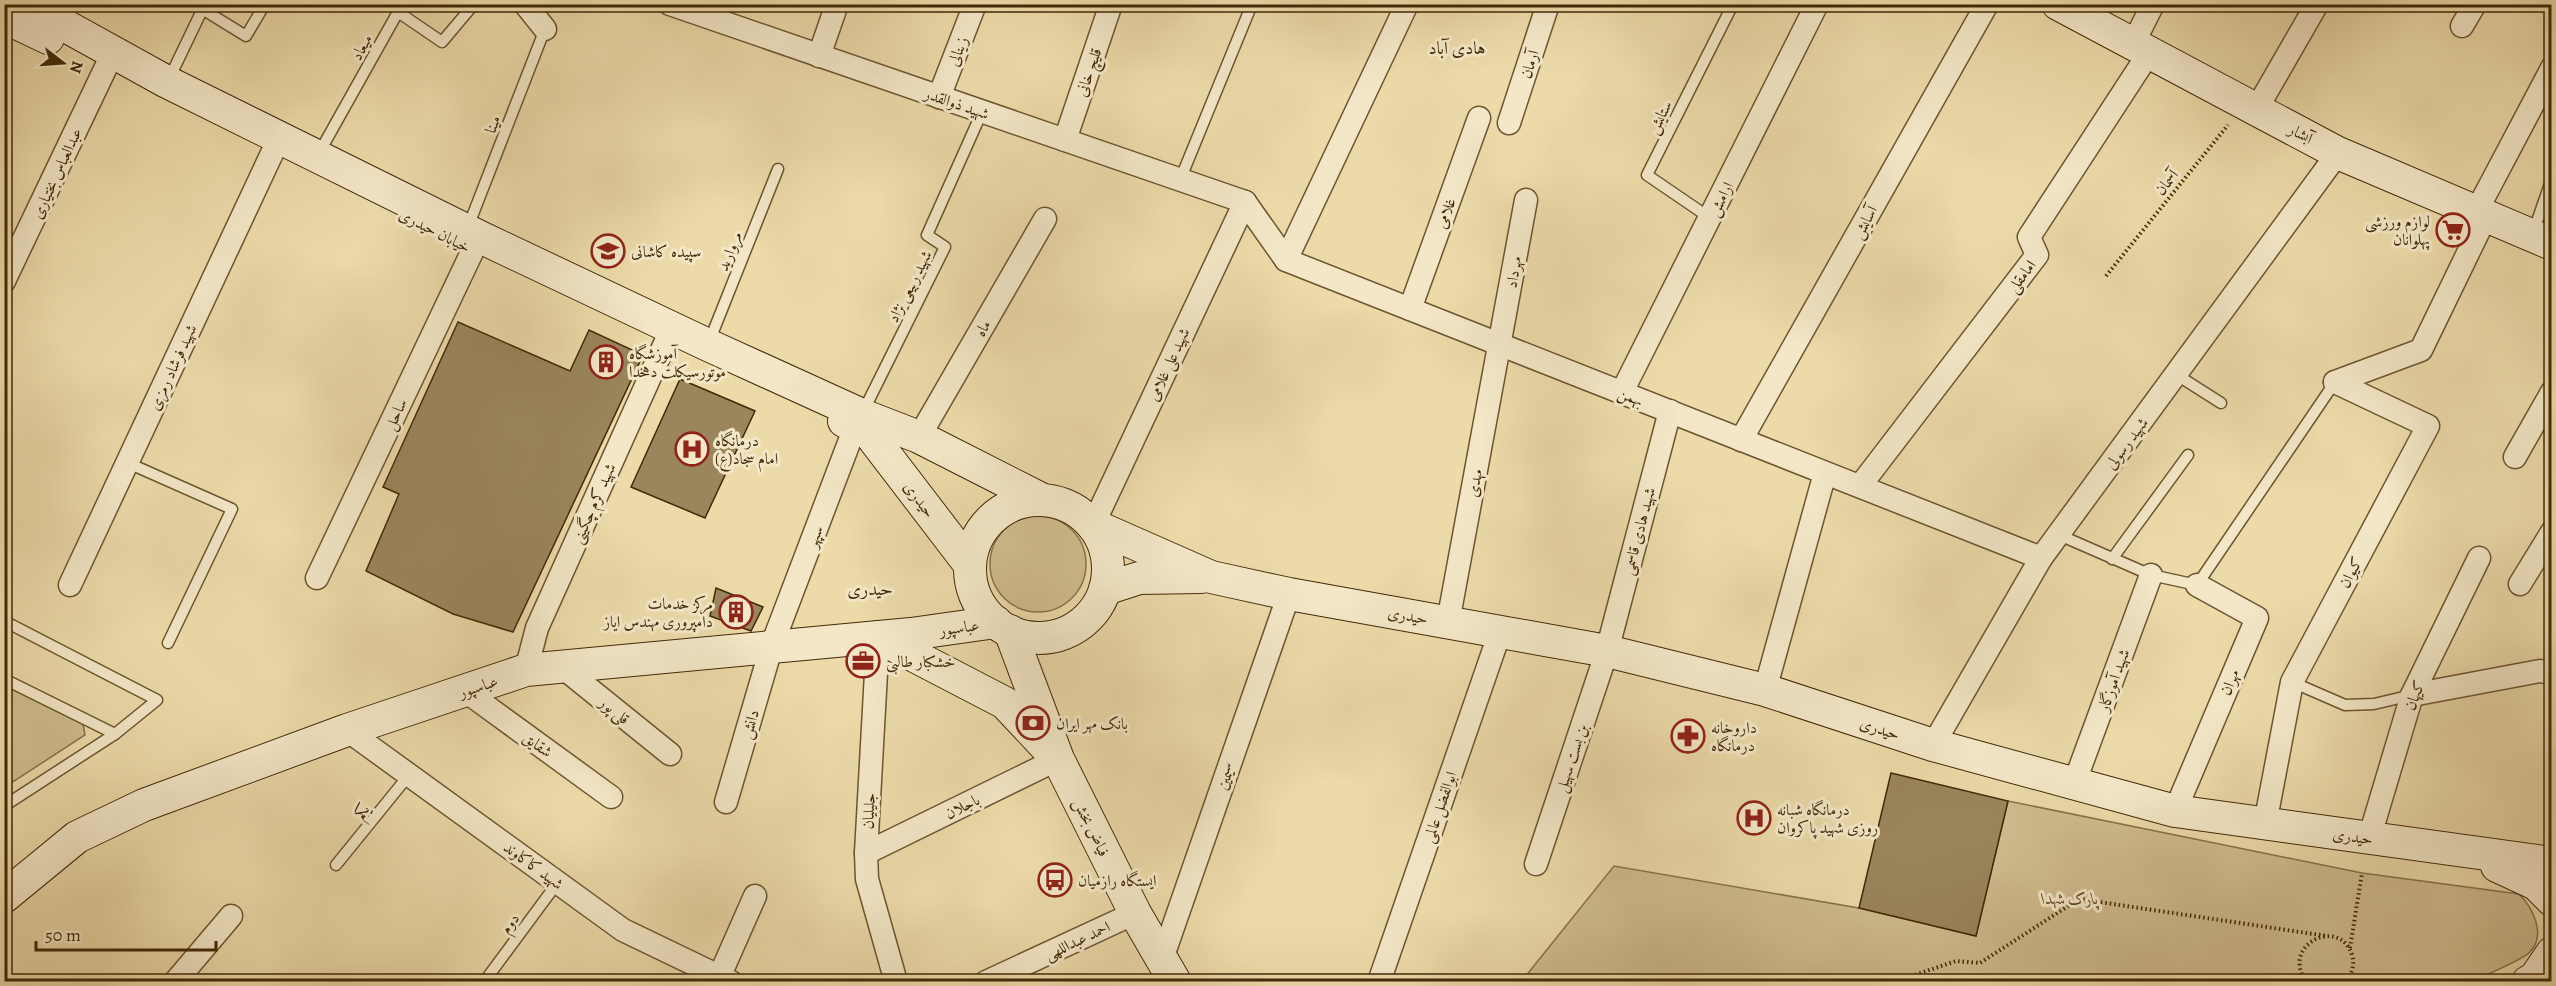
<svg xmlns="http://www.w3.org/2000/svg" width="2556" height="986" font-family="Alegreya,Amiri,serif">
<rect width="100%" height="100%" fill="#ecdaa9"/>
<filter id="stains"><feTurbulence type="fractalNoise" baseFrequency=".00333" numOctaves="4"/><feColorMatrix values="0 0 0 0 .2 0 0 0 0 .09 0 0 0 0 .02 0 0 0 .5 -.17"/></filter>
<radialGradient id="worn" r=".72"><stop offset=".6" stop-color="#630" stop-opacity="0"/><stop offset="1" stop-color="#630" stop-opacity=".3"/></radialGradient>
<!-- green -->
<g fill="#cfbc8e" stroke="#88724b" stroke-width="1.5">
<circle cx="1038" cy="564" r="48"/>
<path d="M4 685 83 724 85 735 5 787Z"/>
<path d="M2008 801 2362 873 2519 894C2532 907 2547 934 2530 952 2521 961 2485 975 2471 982H1521L1614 866 1859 908 1976 936Z"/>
</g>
<!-- building -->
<g fill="#9a855c" stroke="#422908" stroke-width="1.5">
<path d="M458 322 570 371 589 330 643 355 513 632 453 614 366 571 399 494 383 487Z"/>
<path d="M680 379 755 411 705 518 631 487Z"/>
<path d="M716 588 763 607 751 631 710 616Z"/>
<path d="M1891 773 2008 801 1976 936 1859 908Z"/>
</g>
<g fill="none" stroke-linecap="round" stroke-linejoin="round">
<!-- lane casing -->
<g stroke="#6c5530" stroke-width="13">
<g id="lane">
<path d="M194 4 246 36 265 4"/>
<path d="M169 79 205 4"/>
<path d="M319 153 398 12 442 42 474 4"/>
<path d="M1180 180 1252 4"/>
<path d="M1710 218 1647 175 1733 4"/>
<path d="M468 227 545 29"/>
<path d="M2533 233 2552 178"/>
<path d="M709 342 778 169"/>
<path d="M2177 375 2221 403"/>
<path d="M863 412 945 247 927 235 982 112"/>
<path d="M128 463 232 509 168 643"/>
<path d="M2057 534 2151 575 2197 585 2335 382"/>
<path d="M2112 559 2188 455"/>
<path d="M4 621 157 700 115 734 4 806"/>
<path d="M4 679 115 734"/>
<path d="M2292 682 2345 705 2374 704 2412 695"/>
<path d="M336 865 409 775"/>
<path d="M484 982 558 882"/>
</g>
</g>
<!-- street casing -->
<g stroke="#6c5530" stroke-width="25">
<g id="street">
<path d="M525 4 545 29"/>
<path d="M670 4 1245 202"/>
<path d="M2462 26 2475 4"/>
<path d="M2133 44 2153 4"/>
<path d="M819 56 837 4"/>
<path d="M939 97 975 4"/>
<path d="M2256 110 2317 4"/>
<path d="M1509 123 1548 4"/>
<path d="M1065 140 1111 4"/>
<path d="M1245 202 1286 260 2041 558"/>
<path d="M2476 212 2552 68"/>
<path d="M1286 260 1407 4"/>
<path d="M4 281 107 65"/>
<path d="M1410 309 1479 118"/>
<path d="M2335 382 2421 350 2486 216"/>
<path d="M1622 392 1817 4"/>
<path d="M919 437 1045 219"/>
<path d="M1741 440 1987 4"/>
<path d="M2515 457 2552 392"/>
<path d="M1860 486 2037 255 2029 237 2149 53"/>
<path d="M1093 525 1245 202"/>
<path d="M317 578 473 250"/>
<path d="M2520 584 2552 532"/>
<path d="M70 585 274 149"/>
<path d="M1448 622 1526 200"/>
<path d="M878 637 866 853 867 879 896 982"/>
<path d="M561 666 670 754"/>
<path d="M526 670 537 628 667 339"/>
<path d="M464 690 611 797"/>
<path d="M1765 690 1825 473"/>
<path d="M2412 695 2540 671 2552 673"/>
<path d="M347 730 623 930 731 982"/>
<path d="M1933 745 2041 558 2338 153"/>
<path d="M2074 784 2151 575"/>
<path d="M726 802 772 645 855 427"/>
<path d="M2175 811 2257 618 2197 585"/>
<path d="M2265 824 2292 682 2428 426 2335 382"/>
<path d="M2369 839 2412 695 2479 558"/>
<path d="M866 853 1058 759"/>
<path d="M1536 864 1607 651 1670 411"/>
<path d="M1162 959 1289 594"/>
<path d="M175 982 231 916"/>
<path d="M717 982 755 896"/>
<path d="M986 982 1135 913"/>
<path d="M1379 982 1500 632"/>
</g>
</g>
<!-- secondary casing -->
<g stroke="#422908" stroke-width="34">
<g id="secondary">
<path d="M26 4 167 82 480 237 708 345 862 415 919 437 1041 499"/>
<path d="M2058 4 2338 153 2552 244"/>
<path d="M4 17 48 38"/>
<path d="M844 421 869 433 970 565"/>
<circle cx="1039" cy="569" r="69"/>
<path d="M1093 525 1211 577 1289 594 1607 651 1765 690 1933 745 2175 811 2552 863"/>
<path d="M1105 589 1139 578 1201 577"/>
<path d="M1010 631 1058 759 1135 913 1175 982"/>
<path d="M878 637 1005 703 1050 751"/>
<path d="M2497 866 2536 884 2552 900"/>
<path d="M4 897 77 837 144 805 347 730 526 670 911 634 996 622"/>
<path d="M2528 982 2535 978 2552 953"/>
</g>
</g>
<!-- path -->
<g stroke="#422908" stroke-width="4" stroke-dasharray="1.5 3" stroke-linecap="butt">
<path d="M2106 276 2228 125"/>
<path d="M2350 948 2362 873"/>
<path d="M1894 982 1956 961 1980 963 2079 899 2327 936"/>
<path d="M2306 982C2280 944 2340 916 2352 955 2355 965 2352 973 2346 982"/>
</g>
<!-- lane -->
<use href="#lane" stroke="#f3e7c7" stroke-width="10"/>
<!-- street -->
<use href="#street" stroke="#f3e7c7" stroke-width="22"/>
<!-- secondary -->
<use href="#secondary" stroke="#f3e7c7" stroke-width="32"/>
</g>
<!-- icons -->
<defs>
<g id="supermarket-ring" transform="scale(1.725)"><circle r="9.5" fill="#f3e7c7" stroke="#8f2418" stroke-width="1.5"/><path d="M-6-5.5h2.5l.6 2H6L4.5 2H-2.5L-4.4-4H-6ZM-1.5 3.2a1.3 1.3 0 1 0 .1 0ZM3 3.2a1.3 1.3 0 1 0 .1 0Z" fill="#8f2418"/></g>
<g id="school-ring" transform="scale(1.725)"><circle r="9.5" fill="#f3e7c7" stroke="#8f2418" stroke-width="1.5"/><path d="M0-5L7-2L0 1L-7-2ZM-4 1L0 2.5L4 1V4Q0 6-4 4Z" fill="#8f2418"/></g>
<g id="building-ring" transform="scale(1.725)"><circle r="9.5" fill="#f3e7c7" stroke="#8f2418" stroke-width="1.5"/><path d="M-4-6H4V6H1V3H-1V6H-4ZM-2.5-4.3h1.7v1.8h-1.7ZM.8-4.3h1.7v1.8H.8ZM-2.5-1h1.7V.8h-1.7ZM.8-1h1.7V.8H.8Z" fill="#8f2418"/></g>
<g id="hospital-ring" transform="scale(1.725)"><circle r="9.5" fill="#f3e7c7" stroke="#8f2418" stroke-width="1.5"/><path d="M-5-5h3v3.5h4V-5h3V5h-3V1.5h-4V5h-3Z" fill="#8f2418"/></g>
<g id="office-ring" transform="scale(1.725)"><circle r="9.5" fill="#f3e7c7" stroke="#8f2418" stroke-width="1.5"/><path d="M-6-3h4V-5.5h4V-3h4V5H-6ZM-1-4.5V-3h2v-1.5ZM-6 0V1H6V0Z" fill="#8f2418"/></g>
<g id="bank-ring" transform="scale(1.725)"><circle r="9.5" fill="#f3e7c7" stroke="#8f2418" stroke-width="1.5"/><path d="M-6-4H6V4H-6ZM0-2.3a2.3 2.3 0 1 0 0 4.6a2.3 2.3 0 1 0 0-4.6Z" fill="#8f2418"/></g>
<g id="pharmacy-ring" transform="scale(1.725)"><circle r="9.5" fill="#f3e7c7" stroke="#8f2418" stroke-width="1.5"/><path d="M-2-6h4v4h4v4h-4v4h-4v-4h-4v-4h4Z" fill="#8f2418"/></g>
<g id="bus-ring" transform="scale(1.725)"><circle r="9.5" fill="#f3e7c7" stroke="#8f2418" stroke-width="1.5"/><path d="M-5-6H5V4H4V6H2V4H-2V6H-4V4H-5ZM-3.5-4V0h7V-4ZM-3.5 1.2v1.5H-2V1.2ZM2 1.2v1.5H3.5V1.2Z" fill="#8f2418"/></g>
</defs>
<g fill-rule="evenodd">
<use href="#supermarket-ring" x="2453" y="230"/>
<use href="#school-ring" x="608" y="251"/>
<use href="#building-ring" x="606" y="362"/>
<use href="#hospital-ring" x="692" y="449"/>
<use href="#building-ring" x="736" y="612"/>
<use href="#office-ring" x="863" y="661"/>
<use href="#bank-ring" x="1033" y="723"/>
<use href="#pharmacy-ring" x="1688" y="736"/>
<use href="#hospital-ring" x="1754" y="818"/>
<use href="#bus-ring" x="1055" y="880"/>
</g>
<g text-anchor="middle" stroke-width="6" stroke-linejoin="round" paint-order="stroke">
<!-- street labels -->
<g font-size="16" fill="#422908" stroke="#f3e7c7">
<text transform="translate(361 47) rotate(-61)" y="6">میعاد</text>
<text transform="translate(957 51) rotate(-69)" y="6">زینالی</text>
<text transform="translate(1529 64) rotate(-72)" y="6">آرمان</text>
<text transform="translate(1088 72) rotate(-71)" y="6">قلیچ خانی</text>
<text transform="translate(957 103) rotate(19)" y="6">شهید ذوالقدر</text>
<text transform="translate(1659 117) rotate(-63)" y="6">ستایش</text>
<text transform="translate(492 124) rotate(-69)" y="6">مینا</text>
<text transform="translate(2301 133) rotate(28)" y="6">آبشار</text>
<text transform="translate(56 173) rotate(-65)" y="6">عبدالعباس بختیاری</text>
<text transform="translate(2166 182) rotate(-51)" y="6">آسمان</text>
<text transform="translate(1720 199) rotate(-63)" y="6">ارامش</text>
<text transform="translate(1445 213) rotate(-70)" y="6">غلامی</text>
<text transform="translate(1864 222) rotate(-61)" y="6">آسایش</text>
<text transform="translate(435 230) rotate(27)" y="6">خیابان حیدری</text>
<text transform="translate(729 251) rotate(-68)" y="6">مروارید</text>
<text transform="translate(1513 272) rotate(-80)" y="6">مهرداد</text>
<text transform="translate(2021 276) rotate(-53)" y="6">امامقلی</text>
<text transform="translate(909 286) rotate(-63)" y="6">شهید ربیعی نژاد</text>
<text transform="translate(982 328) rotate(-60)" y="6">ماه</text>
<text transform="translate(1168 364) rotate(-65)" y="6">شهید علی غلامی</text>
<text transform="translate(172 367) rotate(-65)" y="6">شهید فرشاد رمزی</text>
<text transform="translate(1631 396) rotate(22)" y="6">بهمن</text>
<text transform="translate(395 414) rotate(-65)" y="6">ساحل</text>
<text transform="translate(2126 443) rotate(-53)" y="6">شهید رسولی</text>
<text transform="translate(1474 483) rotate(-79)" y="6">مهدی</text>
<text transform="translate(920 499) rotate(53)" y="6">حیدری</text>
<text transform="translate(593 503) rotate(-66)" y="6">شهید کرم چگینی</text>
<text transform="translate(1638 531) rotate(-75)" y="6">شهید هادی قاسمی</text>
<text transform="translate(814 536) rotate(-69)" y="6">سپهر</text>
<text transform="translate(2350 572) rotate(-62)" y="6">کیوان</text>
<text transform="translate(1408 615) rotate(10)" y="6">حیدری</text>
<text transform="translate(959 627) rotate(-8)" y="6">عباسپور</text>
<text transform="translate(2113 680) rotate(-70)" y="6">شهید آموزگار</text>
<text transform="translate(2229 682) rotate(-67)" y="6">مهران</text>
<text transform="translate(478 686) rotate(-18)" y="6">عباسپور</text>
<text transform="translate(2414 695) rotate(-69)" y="6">کیهان</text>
<text transform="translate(615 710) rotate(39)" y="6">قلی پور</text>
<text transform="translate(749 724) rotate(-73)" y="6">دانش</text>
<text transform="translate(1880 728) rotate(18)" y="6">حیدری</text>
<text transform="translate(538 744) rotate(36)" y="6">شقایق</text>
<text transform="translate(1571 758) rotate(-71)" y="6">بن بست سهیل</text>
<text transform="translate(1225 776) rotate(-71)" y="6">سیمین</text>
<text transform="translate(962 806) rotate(-26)" y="6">باجلان</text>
<text transform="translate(1439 807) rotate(-71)" y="6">ابوالفضل عالمی</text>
<text transform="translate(361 811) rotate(-51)" y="6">یکم</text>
<text transform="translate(868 811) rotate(-87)" y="6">جلیلیان</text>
<text transform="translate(1092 827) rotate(64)" y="6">فیاض بخش</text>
<text transform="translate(2353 836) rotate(8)" y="6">حیدری</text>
<text transform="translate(534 865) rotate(36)" y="6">شهید کاکاوند</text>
<text transform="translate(509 923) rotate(-54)" y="6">دوم</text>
<text transform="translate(1077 940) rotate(-25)" y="6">احمد عبداللهی</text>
</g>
<!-- poi labels -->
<g font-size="16" fill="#422908" stroke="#f3e7c7" text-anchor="start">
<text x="2430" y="227" text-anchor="end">لوازم ورزشی<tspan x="2430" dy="18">پهلوانان</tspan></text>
<text x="631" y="257">سپیده کاشانی</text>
<text x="629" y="359">آموزشگاه<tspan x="629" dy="18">موتورسیکلت دهخدا</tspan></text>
<text x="715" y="446">درمانگاه<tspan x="715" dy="18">امام سجاد(ع)</tspan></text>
<text x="713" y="609" text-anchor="end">مرکز خدمات<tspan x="713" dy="18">دامپروری مهندس ایاز</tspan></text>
<text x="886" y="667">خشکبار طالبی</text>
<text x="1056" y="729">بانک مهر ایران</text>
<text x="1711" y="733">داروخانه<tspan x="1711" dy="18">درمانگاه</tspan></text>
<text x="1777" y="815">درمانگاه شبانه<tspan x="1777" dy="18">روزی شهید پاکروان</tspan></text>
<text x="1078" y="886">ایستگاه رازمیان</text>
</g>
<!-- park labels -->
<g font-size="16" font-style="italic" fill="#5e4623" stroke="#f3e7c7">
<text x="2070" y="904">پارک شهدا</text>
</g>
<!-- neighbourhood labels -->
<g font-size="18" fill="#422908" stroke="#f3e7c7">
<text x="1457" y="54">هادی آباد</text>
<text x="870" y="595">حیدری</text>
</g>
</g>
<!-- margin -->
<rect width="2556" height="986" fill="none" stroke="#ecdaa9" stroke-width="24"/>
<rect x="6" y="6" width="2544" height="974" fill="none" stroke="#422908" stroke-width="3"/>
<rect x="12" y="12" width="2532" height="962" fill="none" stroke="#422908" stroke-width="1.5"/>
<!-- north arrow -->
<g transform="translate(63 63) rotate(107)" stroke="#f3e7c7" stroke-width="4.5" paint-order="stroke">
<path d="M0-4.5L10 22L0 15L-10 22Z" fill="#422908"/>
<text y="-9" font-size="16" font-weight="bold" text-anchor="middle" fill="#422908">N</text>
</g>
<!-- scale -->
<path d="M36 941v9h180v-9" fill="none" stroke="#422908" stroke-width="3"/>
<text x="45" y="941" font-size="18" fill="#422908" stroke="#f3e7c7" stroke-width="4.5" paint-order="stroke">50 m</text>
<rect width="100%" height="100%" filter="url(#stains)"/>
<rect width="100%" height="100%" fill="url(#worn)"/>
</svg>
